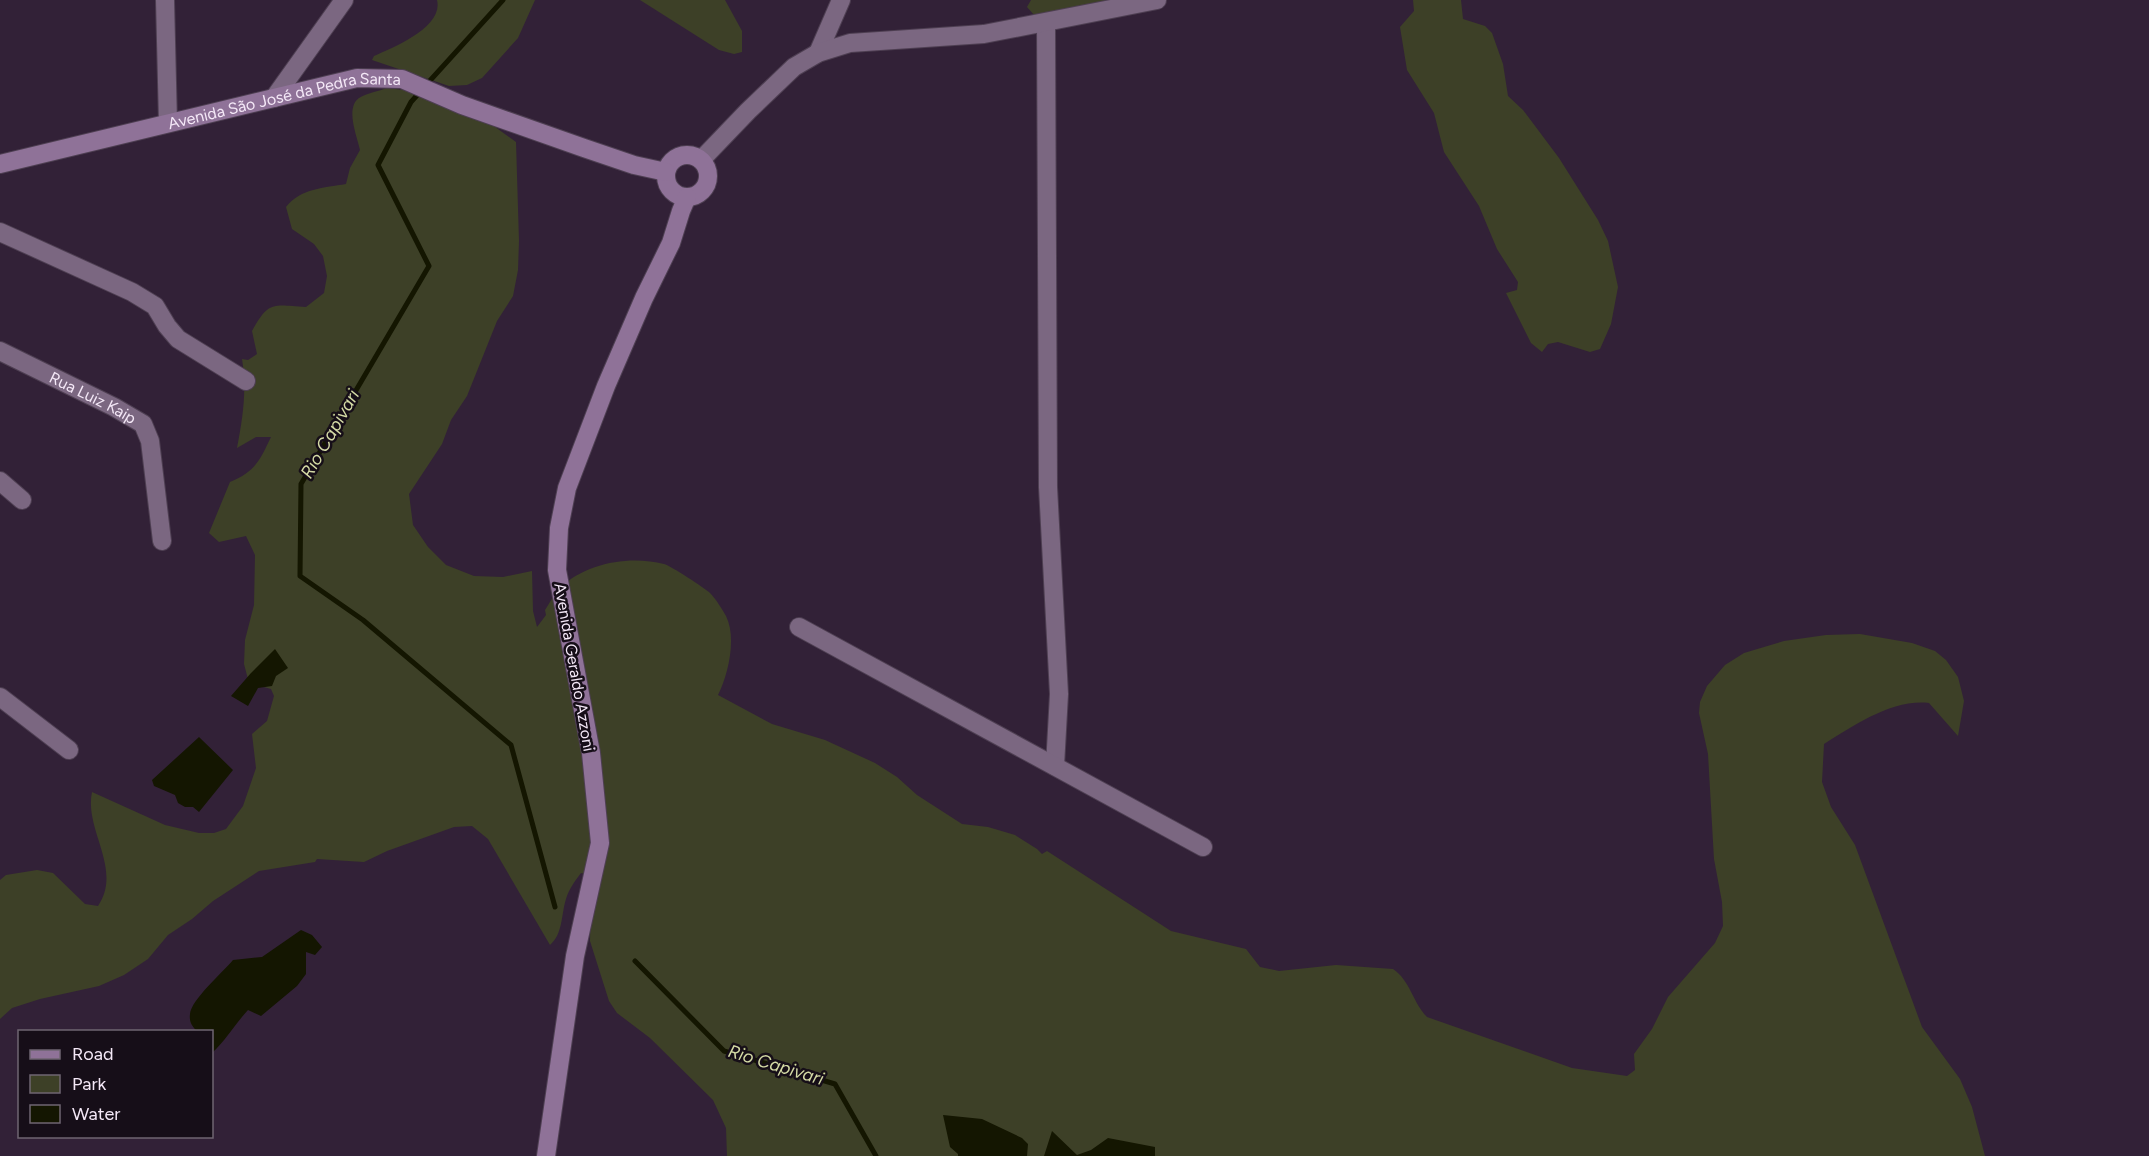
<svg xmlns="http://www.w3.org/2000/svg" width="2149" height="1156" font-family="Figtree,sans-serif">
<rect width="100%" height="100%" fill="#322137"/>
<!-- green -->
<g fill="#3d4027">
<path d="M437 0H535L518 38 482 78 467 85 449 86 372 60 374 56C393 48 444 27 437 0Z"/>
<path d="M640 0H725L742 31V52L734 54 719 50Z"/>
<path d="M1031 0H1108L1105 4 1035 16 1027 7Z"/>
<path d="M1413 0H1461L1463 19 1485 26 1492 33 1503 64 1508 96 1523 110 1559 158 1598 220 1608 241 1618 287 1611 324 1600 349 1590 352 1558 342 1548 344 1542 352 1531 343 1506 293 1517 290 1518 282 1497 249 1479 206 1444 152 1434 113 1407 70 1400 27 1414 11Z"/>
<path d="M387 88 419 92 491 124 516 142 519 241 518 270 513 296 497 321 467 396 451 420 442 444 409 494 413 525 428 547 446 565 474 576 503 577 532 571 533 611 537 627 546 615 545 610C550 603 554 593 561 587 586 563 630 555 664 564 671 566 705 588 710 593 716 599 722 609 726 616 737 638 728 675 718 695L772 724 825 740 875 763 897 777 917 795 962 824 988 827 1015 835 1037 849 1042 854 1047 851 1171 931 1246 949 1260 967 1279 971 1336 965 1393 969C1410 980 1413 1003 1427 1017L1572 1068 1627 1076 1635 1070 1634 1054 1652 1029 1668 997 1715 943 1723 926 1722 902 1714 859 1708 754 1699 713 1700 702 1707 686 1725 665 1744 653 1784 641 1826 635 1860 634 1912 643 1935 651 1946 660 1958 677 1964 701 1958 736 1929 703C1892 699 1855 725 1824 744L1822 782 1831 807 1855 845 1922 1027 1960 1079 1972 1107 1985 1156H727L726 1128 713 1100 650 1038 617 1013 609 1001 590 941 591 890 588 875 581 873C575 881 569 889 566 899 561 915 563 934 550 945L488 839 472 826 454 827 387 851 364 862 317 859 315 862 259 871 213 901 192 919 168 935 148 959 124 975 99 986 40 999 12 1008 0 1019V880L6 875 37 870 53 873 85 904 98 906C123 869 84 830 92 792L165 825 199 833H214L226 829 243 806 256 768 252 734 267 721 274 696 271 689 249 683 244 664 245 640 254 605 255 555 246 536 219 542 209 533 230 482C255 472 260 460 271 437H256L237 448C243 417 247 390 242 359L248 360 257 354 252 331C269 300 273 305 306 307L324 293 327 276 323 256 314 244 292 229 286 207C301 188 324 188 346 184L350 168 360 150C357 136 345 108 359 98 367 93 379 91 387 88Z"/>
</g>
<!-- water -->
<g fill="#141601">
<path d="M275 649 288 668 276 676 272 686 258 688 248 706 231 696 251 673Z"/>
<path d="M199 737 233 770 199 812 193 807H185L178 803 175 795 154 786 152 780Z"/>
<path d="M301 930 312 935 322 947 315 955 306 952V974L297 986 261 1016 248 1010C235 1024 226 1040 212 1053V1032L197 1031C192 1026 189 1022 190 1014 191 1000 223 972 233 960L262 957Z"/>
<path d="M943 1115 982 1119 1022 1138 1028 1144 1027 1156H958V1154L950 1147Z"/>
<path d="M1052 1131 1077 1155 1091 1150 1108 1138 1155 1147V1156H1044Z"/>
</g>
<g fill="none" stroke-linecap="round" stroke-linejoin="round">
<!-- stream -->
<g stroke="#141601" stroke-width="5">
<path d="M426 85 503 0"/>
<path d="M420 92 411 102 378 165 429 266 301 484 300 576 363 620 511 745 555 907"/>
<path d="M635 961 724 1051 835 1084 876 1156"/>
</g>
<!-- street casing -->
<g stroke="#4e3f52" stroke-width="20">
<g id="street">
<path d="M165 0 168 123"/>
<path d="M1046 23 1048 487 1059 694 1055 766"/>
<path d="M818 53 841 0"/>
<path d="M274 98 344 0"/>
<path d="M701 160 748 111 794 67 818 53 850 43 984 34 1157 0"/>
<path d="M0 232 132 292 155 306 167 326 178 339 246 381"/>
<path id="s1" d="M0 351 114 407 143 424 150 441 162 541"/>
<path d="M0 481 22 500"/>
<path d="M799 627 1203 847"/>
<path d="M0 697 69 750"/>
</g>
</g>
<!-- secondary casing -->
<g stroke="#4e3f52" stroke-width="20">
<g id="secondary">
<circle cx="687" cy="176" r="21"/>
<path id="s2" d="M0 164 357 78 402 79 462 105 584 148 634 165 666 172"/>
<path d="M546 1156 575 956 600 843 591 753 557 570 559 528 567 488 606 386 644 298 671 243 681 211 687 197"/>
</g>
</g>
<!-- street -->
<use href="#street" stroke="#7b6781" stroke-width="18"/>
<!-- secondary -->
<use href="#secondary" stroke="#8f7298" stroke-width="18"/>
</g>
<g text-anchor="middle" stroke-width="5" stroke-linejoin="round" paint-order="stroke">
<!-- street labels -->
<g font-size="16" fill="#f4e8f7" stroke="#160e18">
<text dy="6" stroke="none"><textPath href="#s2" startOffset="292">Avenida São José da Pedra Santa</textPath></text>
<text dy="6" stroke="none"><textPath href="#s1" startOffset="104">Rua Luiz Kaip</textPath></text>
<text transform="translate(575 667) rotate(80)" y="6">Avenida Geraldo Azzoni</text>
</g>
<!-- water labels -->
<g font-size="18" font-style="italic" fill="#d4daa5" stroke="#160e18">
<text transform="translate(330 434) rotate(-60)" y="6">Rio Capivari</text>
<text transform="translate(776 1065) rotate(17)" y="6">Rio Capivari</text>
</g>
</g>
<!-- legend -->
<rect x="18" y="1030" width="195" height="108" fill="#160e18" stroke="#6f6571" stroke-width="1.5"/>
<rect x="30" y="1050" width="30" height="9" fill="#8f7298" stroke="#6f6571" stroke-width="1.5"/>
<text x="72" y="1060" font-size="18" fill="#f4e8f7">Road</text>
<rect x="30" y="1075" width="30" height="18" fill="#3d4027" stroke="#6f6571" stroke-width="1.5"/>
<text x="72" y="1090" font-size="18" fill="#f4e8f7">Park</text>
<rect x="30" y="1105" width="30" height="18" fill="#141601" stroke="#6f6571" stroke-width="1.5"/>
<text x="72" y="1120" font-size="18" fill="#f4e8f7">Water</text>
</svg>
